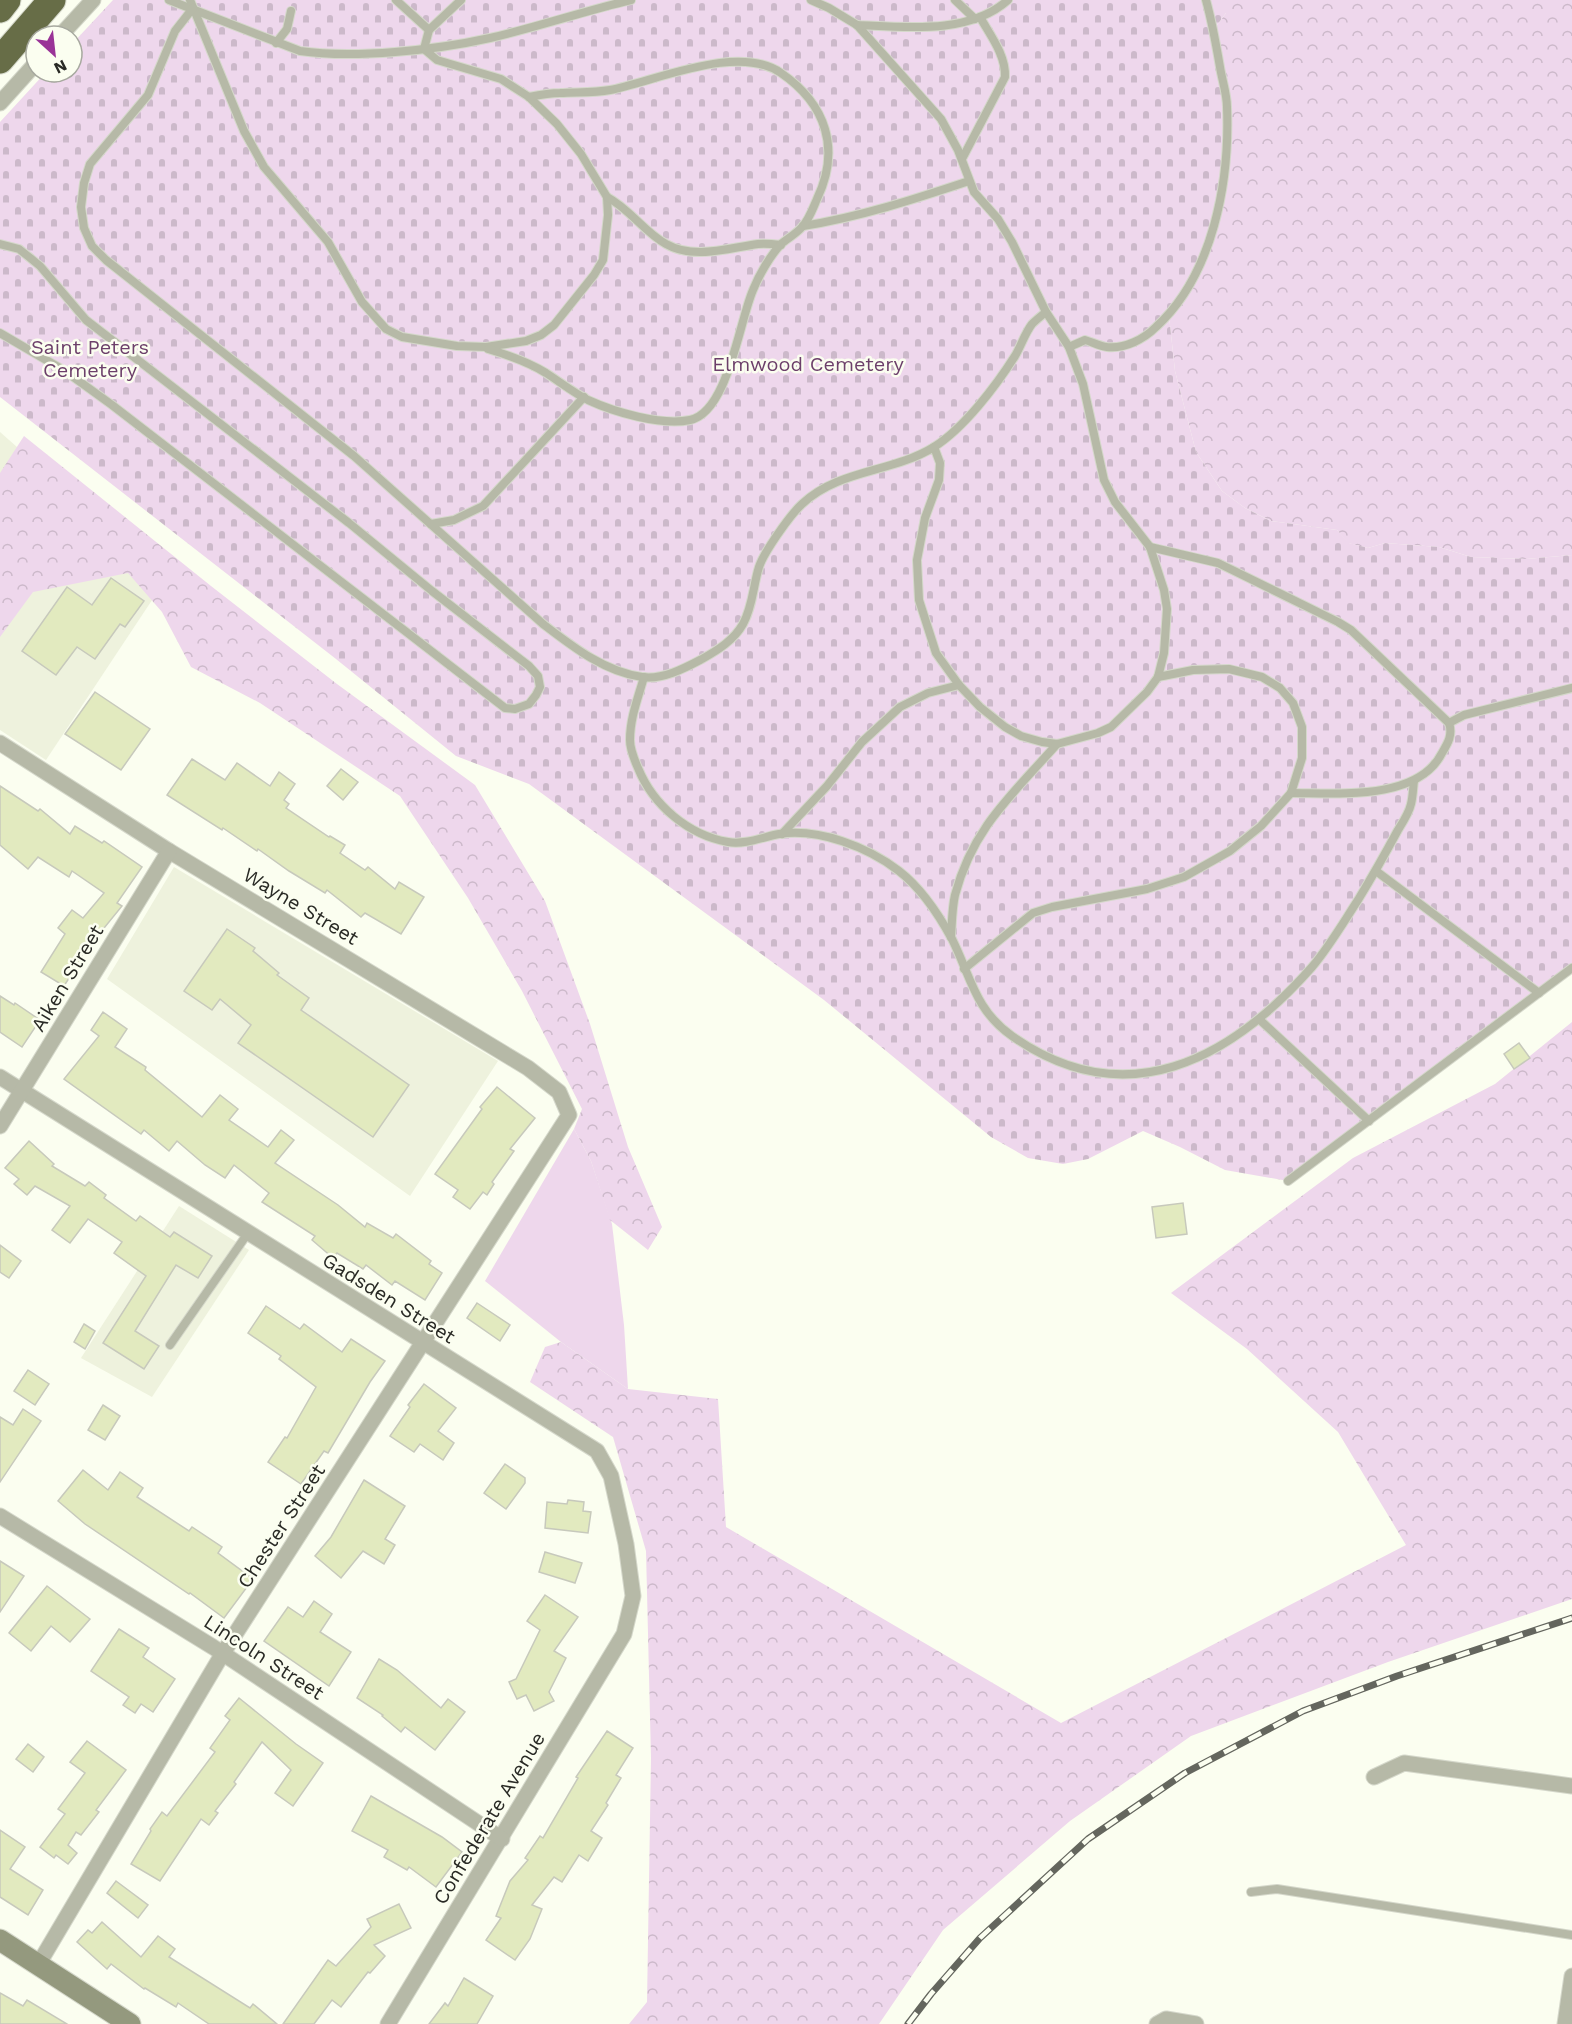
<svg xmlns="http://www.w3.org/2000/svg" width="1572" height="2024" font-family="'Work Sans',sans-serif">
<defs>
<pattern id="forest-crowns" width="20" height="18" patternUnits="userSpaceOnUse" patternTransform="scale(1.5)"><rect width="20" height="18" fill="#eed7ec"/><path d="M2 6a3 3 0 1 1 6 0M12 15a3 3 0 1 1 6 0" fill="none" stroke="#ccb9ca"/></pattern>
<pattern id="cemetery-stones" width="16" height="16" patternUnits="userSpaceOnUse" patternTransform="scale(1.5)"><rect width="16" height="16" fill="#eed7ec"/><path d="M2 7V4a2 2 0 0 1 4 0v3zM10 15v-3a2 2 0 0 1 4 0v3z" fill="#ccb9ca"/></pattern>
</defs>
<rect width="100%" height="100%" fill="#fbfef0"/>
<!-- built -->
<g fill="#eef2dd">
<path d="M0 432 166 579 46 760 0 730Z"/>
<path d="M174 867 498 1061 410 1196 107 979Z"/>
<path d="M179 1206 249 1250 152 1397 81 1358Z"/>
</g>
<!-- grass -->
<path fill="#eed7ec" d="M574 1129 591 1161 612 1224 624 1325 628 1389 561 1342 485 1281Z"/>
<!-- forest -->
<g fill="url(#forest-crowns)">
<path d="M1226 0H1572V555L1526 559 1471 557 1439 547 1385 543 1368 548 1348 543 1337 530 1271 521 1245 508 1222 491 1196 452 1175 371 1169 316 1214 29 1226 13Z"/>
<path d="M24 436 211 586 337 684 475 785 545 901 590 1024 628 1147 662 1227 648 1250 610 1220 591 1161 574 1129 582 1109 522 991 468 898 400 796 260 703 191 667 162 612 128 573 33 592 0 637V473Z"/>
<path d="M1572 1022V1599L1388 1662 1191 1736 1070 1821 943 1930 879 2024H629L647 2002 651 1758 646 1551 613 1437 530 1382 545 1347 561 1342 628 1389 718 1399 726 1527 1061 1723 1406 1545 1338 1432 1247 1349 1171 1293 1353 1158 1495 1084Z"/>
</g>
<!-- cemetery -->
<path fill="url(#cemetery-stones)" d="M113 0H1226V13L1214 29 1227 105 1223 172 1207 246 1169 316 1175 371 1196 452 1222 491 1245 508 1271 521 1337 530 1349 543 1368 548 1385 543 1439 547 1471 557 1526 559 1572 555V968L1288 1181 1225 1170 1180 1147 1143 1131 1088 1159 1063 1164 1028 1158 991 1137 824 1000 529 784 456 756 336 659 0 397V122L46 72H72V44Z"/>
<!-- building -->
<g fill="#e2eabf" stroke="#c7c9bc" stroke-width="1.5">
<path d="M111 578 144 601 125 627 120 624 95 659 77 647 56 675 22 651 67 587 92 605Z"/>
<path d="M95 692 150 729 121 770 65 734Z"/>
<path d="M192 759 225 780 237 763 270 786 279 772 295 784 284 800 289 804 286 808 329 837 330 836 345 845 340 853 365 870 368 867 395 889 399 882 424 897 401 934 365 913 361 917 327 890 325 893 289 871 258 849 257 851 223 828 222 830 167 795Z"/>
<path d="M341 769 358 782 343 800 327 786Z"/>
<path d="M0 786 38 811 40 809 70 834 75 826 102 843 104 841 142 867 117 903 122 906 78 960 80 961 64 986 41 972 65 934 58 928 72 910 83 918 104 893 72 871 69 877 38 857 28 869 0 845Z"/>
<path d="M227 929 255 948 253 951 279 973 277 975 309 998 301 1010 409 1085 373 1137 238 1043 251 1025 220 999 212 1010 184 991Z"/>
<path d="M0 996 14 1005 15 1003 40 1020 22 1047 0 1032Z"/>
<path d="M103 1012 127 1029 115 1047 146 1067 145 1070 202 1117 220 1095 238 1109 229 1120 268 1147 281 1130 294 1140 275 1163 338 1205 365 1227 367 1223 393 1238 396 1234 431 1261 429 1264 442 1273 425 1300 395 1281 392 1285 366 1265 363 1269 337 1253 333 1258 312 1240 315 1236 262 1202 269 1193 234 1165 225 1178 205 1165 177 1141 169 1151 144 1130 141 1134 64 1079 99 1036 91 1030Z"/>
<path d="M1519 1043 1530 1058 1514 1069 1504 1054Z"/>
<path d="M497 1087 535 1118 510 1149 514 1151 492 1182 494 1184 487 1195 483 1192 470 1209 453 1197 458 1190 435 1174 482 1109 480 1107Z"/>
<path d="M29 1141 54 1164 52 1166 85 1186 89 1182 106 1195 104 1198 136 1221 140 1216 170 1237 174 1232 212 1256 198 1278 176 1265 135 1331 159 1346 144 1369 103 1343 146 1276 114 1253 122 1242 88 1219 70 1243 52 1230 70 1206 35 1186 27 1195 14 1184 19 1179 5 1168Z"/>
<path d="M1183 1203 1187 1234 1156 1238 1152 1207Z"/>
<path d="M0 1245 21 1261 9 1278 0 1272Z"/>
<path d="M477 1303 510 1325 500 1341 467 1318Z"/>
<path d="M266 1306 300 1329 304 1324 342 1352 351 1339 385 1361 370 1382 328 1453 324 1451 301 1484 268 1462 285 1437 287 1438 316 1387 279 1359 281 1356 248 1333Z"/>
<path d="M84 1324 95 1331 85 1349 74 1342Z"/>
<path d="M28 1370 49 1384 35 1405 14 1391Z"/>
<path d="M424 1384 456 1408 438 1431 454 1443 443 1460 420 1444 414 1452 390 1436 410 1407 408 1405Z"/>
<path d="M103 1405 120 1416 105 1440 88 1430Z"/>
<path d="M23 1409 41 1421 0 1482V1417L13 1425Z"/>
<path d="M505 1464 525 1478V1483L506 1509 484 1493Z"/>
<path d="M83 1470 108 1490 120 1472 143 1488 137 1497 189 1531 192 1527 222 1547 218 1553 253 1579 224 1618 190 1593 189 1594 85 1524 58 1501Z"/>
<path d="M364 1480 405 1506 385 1539 395 1545 384 1564 363 1551 341 1578 315 1556 331 1537Z"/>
<path d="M568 1500 584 1502 583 1511 591 1512 588 1533 545 1528 547 1502 567 1504Z"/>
<path d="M545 1552 582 1563 575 1583 539 1572Z"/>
<path d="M0 1561 24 1576 0 1612Z"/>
<path d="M47 1586 90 1619 70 1642 51 1626 31 1651 9 1633Z"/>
<path d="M545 1595 578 1617 554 1651 566 1658 549 1692 554 1701 534 1711 526 1695 517 1699 509 1682 516 1679 540 1630 527 1621Z"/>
<path d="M314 1601 332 1614 320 1632 351 1652 329 1686 264 1641 288 1607 303 1617Z"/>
<path d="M119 1629 149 1648 143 1657 175 1679 153 1712 141 1704 135 1713 123 1705 129 1697 91 1671Z"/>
<path d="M379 1659 397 1670 441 1708 448 1699 465 1712 435 1750 405 1727 401 1732 382 1716 383 1715 357 1698Z"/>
<path d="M239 1698 296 1744 323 1763 293 1806 275 1793 291 1770 262 1742 234 1782 236 1784 215 1811 218 1813 209 1825 201 1819 160 1881 131 1864 151 1831 150 1829 162 1812 167 1816 215 1752 210 1748 230 1720 225 1716Z"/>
<path d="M607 1731 633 1748 616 1775 621 1778 606 1803 608 1805 591 1831 602 1838 588 1861 579 1855 562 1882 554 1877 532 1905 542 1909 530 1939 515 1960 486 1940 501 1918 496 1916 510 1881 528 1860 525 1858 540 1836 543 1838 578 1778 576 1777Z"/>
<path d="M87 1741 126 1770 96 1810 99 1812 81 1835 76 1832 68 1845 77 1853 68 1864 56 1855 54 1858 40 1847 65 1814 58 1809 85 1773 70 1762Z"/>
<path d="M28 1744 44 1757 33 1772 16 1759Z"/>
<path d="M371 1796 442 1837 462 1852 436 1887 409 1867 407 1870 384 1857 388 1850 352 1831Z"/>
<path d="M0 1830 25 1847 10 1869 43 1890 28 1915 0 1897Z"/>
<path d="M116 1881 148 1905 138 1918 107 1893Z"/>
<path d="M399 1904 411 1928 374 1945 385 1956 370 1973 368 1972 341 2007 332 2000 314 2024H283L328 1960 336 1966 371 1927 367 1919Z"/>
<path d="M102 1922 141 1957 158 1936 175 1949 169 1957 250 2008 253 2004 277 2024H209L178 2003 176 2007 145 1988 144 1989 111 1964 107 1969 77 1942 88 1930 92 1933Z"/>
<path d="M464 1978 493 1996 477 2024H429L445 2003 448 2006Z"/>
<path d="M0 1993 23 2006 27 2000 67 2024H0Z"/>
</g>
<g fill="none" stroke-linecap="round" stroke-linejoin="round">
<!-- lane casing -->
<g stroke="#d5d8cb" stroke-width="10">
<g id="lane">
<path d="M169 0 300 51C354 59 436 50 490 38 538 27 584 11 631 0"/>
<path d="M190 0 244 131 264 167 328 242 362 302 386 329 402 337 457 346 486 347 526 341 541 335 554 325 594 275 603 260 608 215 607 197 581 154 557 124 529 97 501 79 437 60 424 49 429 30 461 0"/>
<path d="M396 0 429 30"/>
<path d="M811 0 829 8 857 25 941 119 958 150 974 192 998 219 1012 242 1046 312 1069 347 1083 384 1104 480 1115 502 1150 547 1164 590 1167 609 1164 653 1158 677 1147 692 1111 727 1098 733 1057 744 1042 742 1021 736 1005 727 980 707 959 685 936 653 919 600 917 560 925 518 939 480 940 463 934 447"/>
<path d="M955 0 975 19"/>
<path d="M193 8 175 31 148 95 90 164 84 183 81 207 84 228 92 246 106 260 354 456 543 624C573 647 605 672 642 677 663 680 685 668 702 659 718 650 734 640 743 624 753 606 753 586 759 567 764 552 790 515 802 504 839 469 892 473 934 447 964 428 996 386 1015 356 1021 346 1025 333 1032 324 1036 320 1041 316 1046 312"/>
<path d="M857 25C905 27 969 35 1008 0"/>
<path d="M276 43 287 29 291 11"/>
<path d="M962 159 1005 77C1006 55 990 35 980 17"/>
<path d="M607 197C630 209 644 232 666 244 694 260 728 248 758 244 765 243 773 244 781 245"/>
<path d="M803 226C860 217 915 199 969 181"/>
<path d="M0 244 19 249 29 257 40 266 86 320 349 523 432 591 529 666 538 676 540 687 536 695 529 704 515 709 505 708 112 405 65 371 0 333"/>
<path d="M1069 347 1085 340C1092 342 1100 346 1107 347 1125 349 1144 339 1156 327 1213 275 1230 182 1227 107 1227 94 1222 80 1220 67 1216 44 1212 22 1206 0"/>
<path d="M488 349C508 355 528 362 546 373 560 382 574 393 588 400 614 412 661 426 690 420 728 412 739 322 753 290 759 275 770 256 781 244 788 238 796 234 802 227 809 220 813 208 817 199 841 149 826 104 781 73 738 43 656 81 610 90 594 93 577 92 560 93 550 93 539 95 529 97"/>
<path d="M431 524 454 520 483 506 584 397"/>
<path d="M1150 547 1218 563 1338 622 1351 630 1449 723C1453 735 1448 743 1442 753 1418 801 1337 793 1291 793"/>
<path d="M644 677C638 698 630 718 630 740 630 749 634 759 638 768 653 805 688 835 728 842 745 845 763 837 779 834 819 828 868 847 899 871 921 888 939 915 952 939 971 977 975 1010 1012 1036 1126 1116 1230 1060 1312 967 1329 947 1343 923 1358 900 1372 877 1385 854 1398 830 1403 822 1409 813 1411 804 1413 796 1413 788 1414 781"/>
<path d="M1449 723 1464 715 1572 688"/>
<path d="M782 834 827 786 862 742 900 707 928 693 959 685"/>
<path d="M1376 871 1539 993"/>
<path d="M951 937C952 923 952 908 955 895 973 827 1013 794 1057 744"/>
<path d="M964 969 1033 913 1052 907 1147 889 1184 877 1230 851 1261 826 1291 793 1302 758V727L1293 703 1280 688 1262 677 1229 669 1193 670 1158 677"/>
<path d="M1260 1020 1369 1121"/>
<path d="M1288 1181 1572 968"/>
<path d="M170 1345 248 1233"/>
<path d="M1251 1892 1277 1889 1572 1935"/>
</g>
</g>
<!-- street casing -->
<g stroke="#d5d8cb" stroke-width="17">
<g id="street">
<path d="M60 36 93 0"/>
<path d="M0 103 36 63"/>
<path d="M0 743 169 851 528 1068 559 1092 569 1115 223 1653 38 1965"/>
<path d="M0 1077 597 1451 611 1476 626 1544 633 1596 624 1634 388 2024"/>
<path d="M0 1126 169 851"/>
<path d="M0 1516 213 1647 502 1839"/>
<path d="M1374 1777 1404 1763 1572 1786"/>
<path d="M1157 2024 1166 2019 1196 2024"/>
<path d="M1565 2024 1572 1976"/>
</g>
</g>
<!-- secondary casing -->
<g stroke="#d5d8cb" stroke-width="23">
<path id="secondary" d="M0 1940 130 2024"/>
</g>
<!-- highway casing -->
<g stroke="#d5d8cb" stroke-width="29">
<g id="highway">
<path d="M0 9 7 0"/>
<path d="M0 60 52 0"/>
</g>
</g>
<!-- lane -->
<use href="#lane" stroke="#b6b9a7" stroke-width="8"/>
<!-- street -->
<use href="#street" stroke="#b6b9a7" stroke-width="15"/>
<!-- secondary -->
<use href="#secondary" stroke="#94997e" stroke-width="21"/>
<!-- highway -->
<use href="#highway" stroke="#676d47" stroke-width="27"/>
<!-- rail casing -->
<g stroke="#64665e" stroke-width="7">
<path id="rail" d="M908 2024 931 1994 980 1938 1088 1839 1185 1773 1303 1711 1397 1676 1572 1618"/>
</g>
<!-- rail -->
<use href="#rail" stroke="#fbfef0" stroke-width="4.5" stroke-dasharray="14" stroke-linecap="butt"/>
</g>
<g text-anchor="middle" stroke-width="5" stroke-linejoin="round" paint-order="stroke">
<!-- park labels -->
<g font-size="20" fill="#6c3f6a" stroke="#fbfef0">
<text x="90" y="354">Saint Peters<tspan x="90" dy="23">Cemetery</tspan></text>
<text x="808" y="371">Elmwood Cemetery</text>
</g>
<!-- street labels -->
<g font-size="20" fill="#292a25" stroke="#fbfef0">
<text transform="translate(301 906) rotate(31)" y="7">Wayne Street</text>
<text transform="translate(67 978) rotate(-59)" y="7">Aiken Street</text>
<text transform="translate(389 1298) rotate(32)" y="7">Gadsden Street</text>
<text transform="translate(281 1526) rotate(-57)" y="7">Chester Street</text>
<text transform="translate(264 1657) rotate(33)" y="7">Lincoln Street</text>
<text transform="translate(489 1818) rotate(-59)" y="7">Confederate Avenue</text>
</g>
</g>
<!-- north arrow -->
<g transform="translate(54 54) rotate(153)"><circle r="28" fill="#fbfef0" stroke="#a7a99f" stroke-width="1.5"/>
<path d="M0-4.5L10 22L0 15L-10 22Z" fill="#9a3397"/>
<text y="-9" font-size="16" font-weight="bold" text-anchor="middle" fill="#292a25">N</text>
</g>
</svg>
